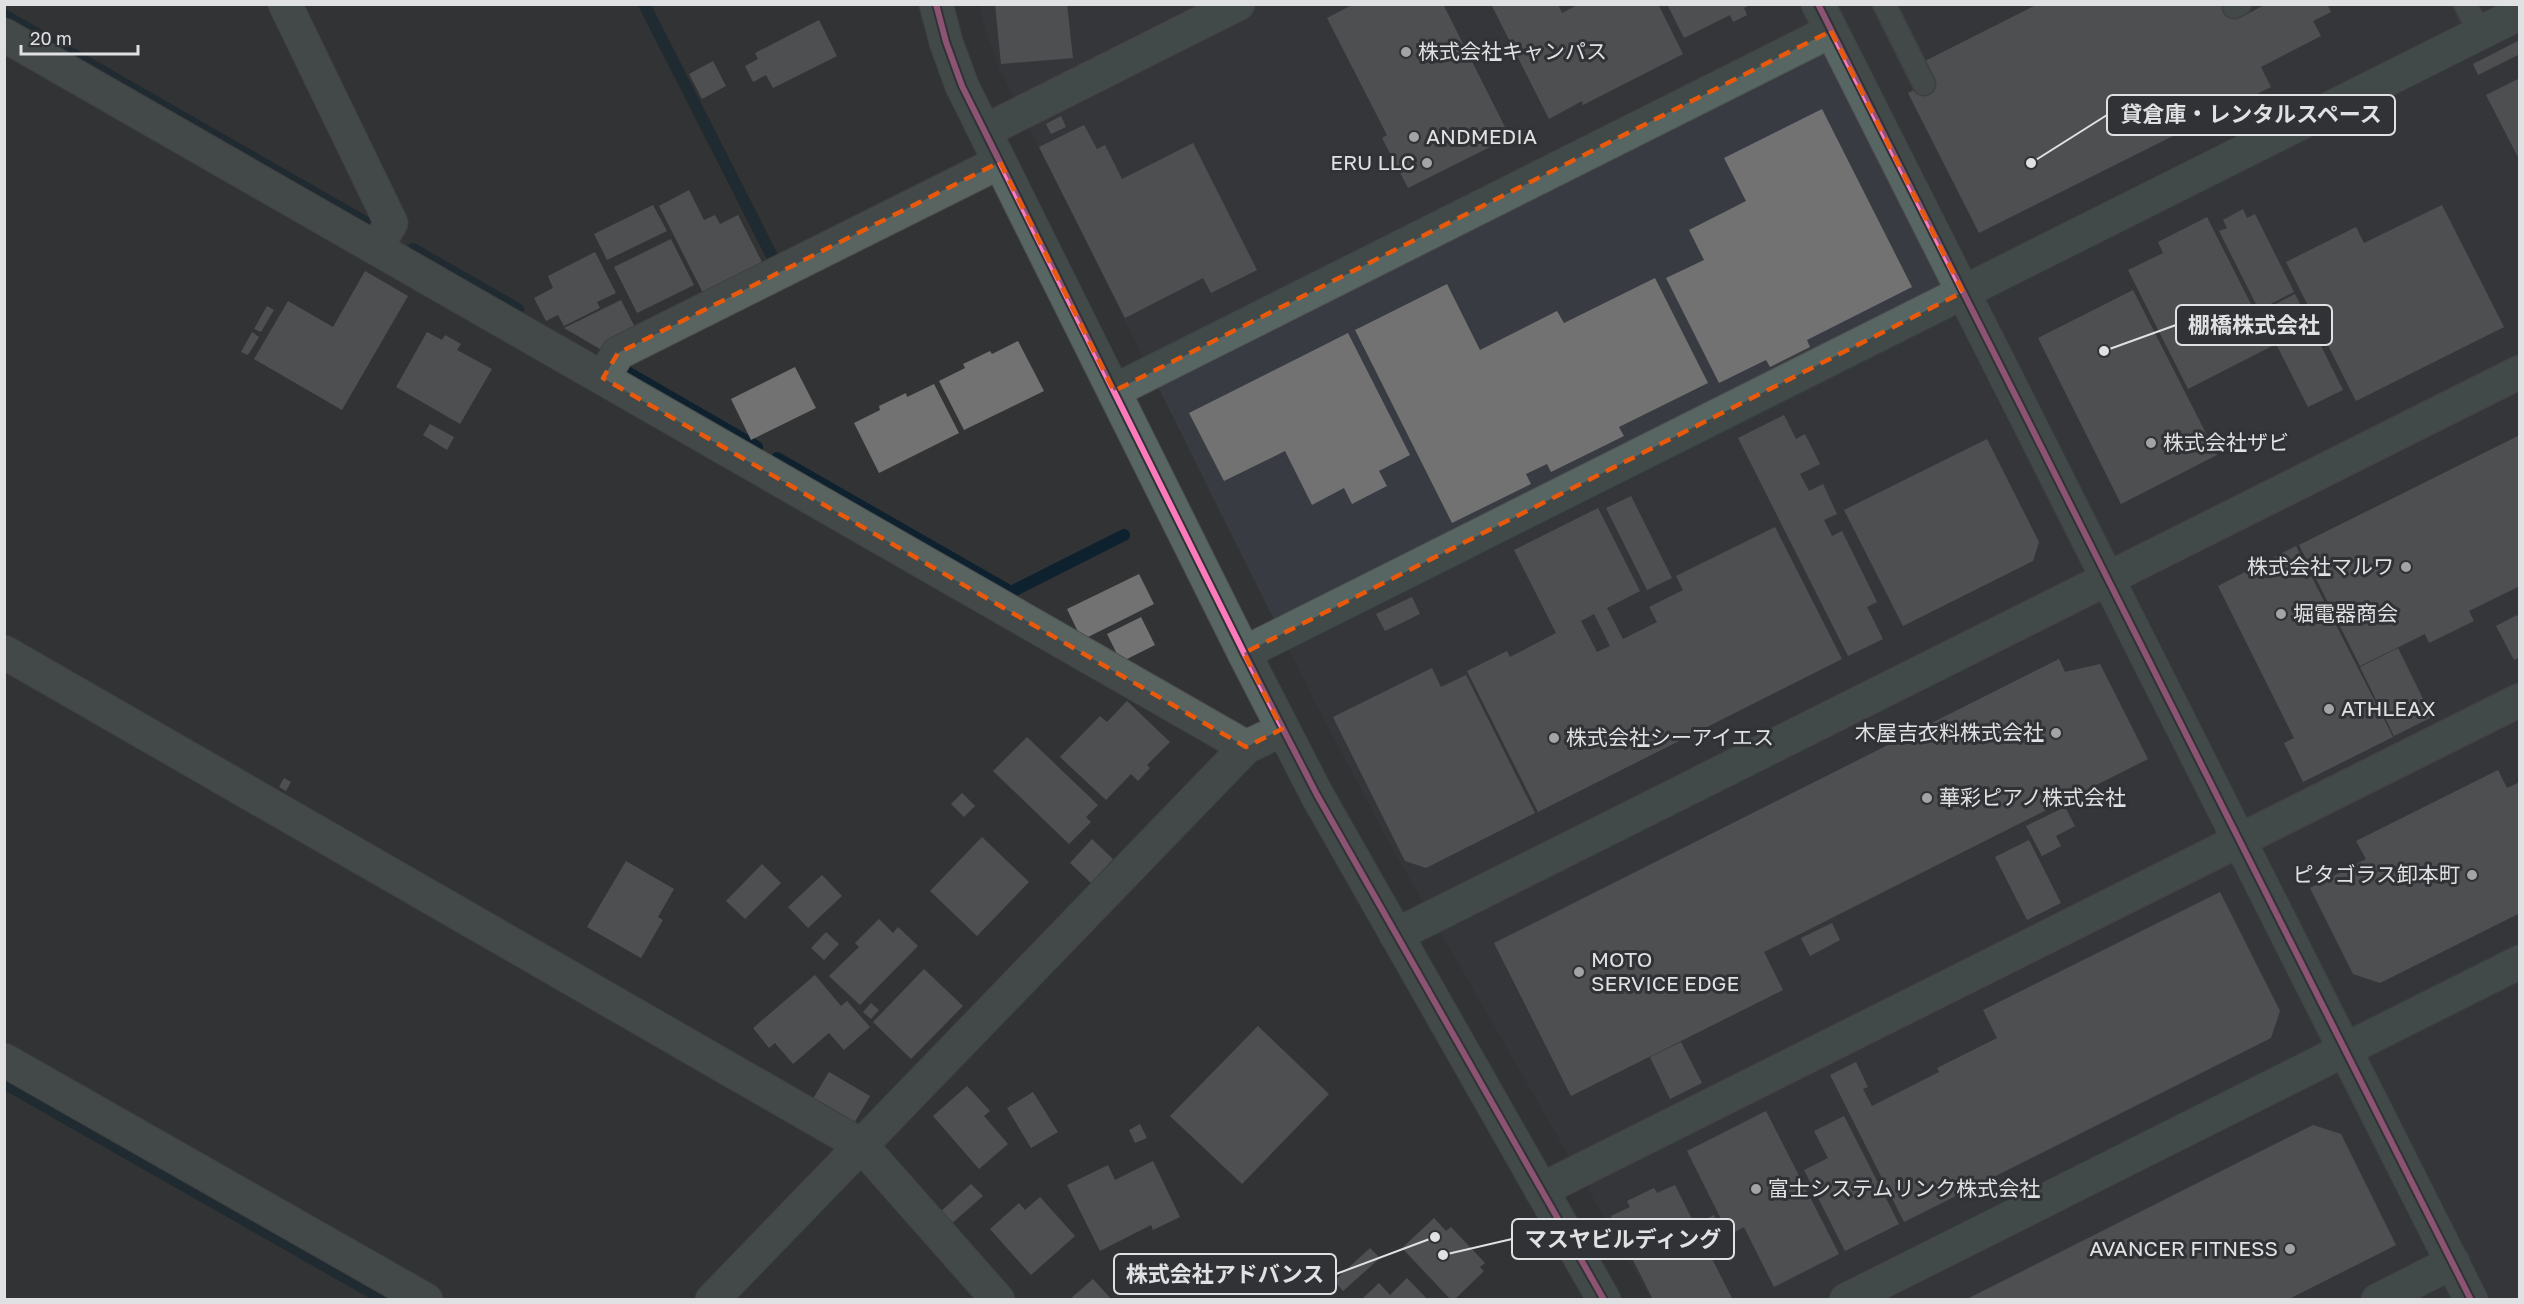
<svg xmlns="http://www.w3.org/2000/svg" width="2524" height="1304" font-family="'Golos Text','Noto Sans JP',sans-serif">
<rect width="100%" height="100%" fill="#323334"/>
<!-- built -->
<path fill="#383b42" d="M980 5H2519V1299H1651L1391 846 1319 710 1000 70 985 29Z"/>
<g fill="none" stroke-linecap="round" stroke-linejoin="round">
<!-- stream -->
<g stroke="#0d212e" stroke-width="12">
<path d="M644 4 775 262"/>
<path d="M4 15 372 226"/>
<path d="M413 249 518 309"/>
<path d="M627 372 757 447"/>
<path d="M777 458 1011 592 1124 535"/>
<path d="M4 1083 385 1300"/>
</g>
</g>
<!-- building -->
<g fill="#727273" fill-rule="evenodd">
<path d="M995 4H1067L1073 58 1001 64Z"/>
<path d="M1354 4H1443L1510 137 1408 188 1382 138 1387 135 1327 18Z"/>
<path d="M1491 4H1558L1562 13 1579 4H1658L1683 54 1583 105 1582 101 1549 119Z"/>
<path d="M1667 4H1751L1744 8 1747 15 1733 22 1730 15 1684 38Z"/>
<path d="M2038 4H2233L2240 18 2266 4H2327L2331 12 2313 21 2321 36 2261 67 2271 87 1979 233 1908 93 1935 79 1925 61Z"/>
<path d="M819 20 837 56 773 88 766 75 753 82 745 66 758 59 755 53Z"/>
<path d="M2520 40V54L2478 75 2473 64Z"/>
<path d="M713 61 726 86 702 99 689 74Z"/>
<path d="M2520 78V161L2486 95Z"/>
<path d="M1822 109 1912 287 1807 340 1810 347 1770 367 1766 360 1719 383 1666 278 1704 260 1689 230 1746 201 1724 158Z"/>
<path d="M1061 116 1066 127 1051 134 1046 124Z"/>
<path d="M1084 125 1097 149 1105 145 1122 179 1193 143 1257 270 1211 293 1203 278 1125 318 1039 147Z"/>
<path d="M689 190 704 220 715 215 720 224 738 215 764 266 705 297 659 206Z"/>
<path d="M653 205 667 231 607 260 594 234Z"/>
<path d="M2442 205 2504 327 2356 401 2286 262 2356 227 2364 243Z"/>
<path d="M2243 209 2247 218 2255 214 2294 292 2259 310 2219 231 2227 228 2223 220Z"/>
<path d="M2207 217 2272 346 2188 389 2128 270 2163 253 2158 242Z"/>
<path d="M671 239 694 285 637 313 614 267Z"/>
<path d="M595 252 616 293 597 302 600 308 564 326 558 315 546 321 534 298 553 288 548 276Z"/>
<path d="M365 271 408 296 342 410 254 359 288 301 333 327Z"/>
<path d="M1655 278 1708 383 1619 427 1624 436 1551 472 1547 464 1526 474 1531 484 1452 523 1355 330 1447 284 1480 350 1557 311 1564 323Z"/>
<path d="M2133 290 2217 455 2121 504 2038 338Z"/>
<path d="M2295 294 2343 390 2308 407 2260 312Z"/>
<path d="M621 300 637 331 600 349 564 328Z"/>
<path d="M267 306 274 310 261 332 254 329Z"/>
<path d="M252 332 259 337 248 355 241 352Z"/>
<path d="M427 332 442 340 445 335 461 344 457 350 492 369 460 424 396 387Z"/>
<path d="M1348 333 1410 455 1379 471 1387 486 1352 504 1344 488 1312 505 1285 451 1224 481 1189 413Z"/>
<path d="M1018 341 1044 391 964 430 939 381 965 368 963 364 990 351 992 354Z"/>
<path d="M795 367 816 408 751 440 731 399Z"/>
<path d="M934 384 959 433 879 473 854 423 880 410 879 406 906 393 907 397Z"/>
<path d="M1784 415 1796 439 1805 434 1820 464 1800 474 1809 491 1823 484 1837 514 1824 520 1832 536 1842 531 1877 602 1867 607 1883 639 1848 656 1738 438Z"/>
<path d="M430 424 454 437 447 450 423 435Z"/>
<path d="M2520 435V586L2469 611 2474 621 2429 643 2425 634 2360 666 2299 545Z"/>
<path d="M1987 439 2039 542 2033 561 1903 626 1844 510Z"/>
<path d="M1631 496 1672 578 1647 590 1606 508Z"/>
<path d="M1598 508 1640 591 1607 608 1623 639 1657 622 1649 607 1683 590 1676 576 1775 527 1842 659 1538 812 1467 671 1507 651 1510 657 1556 633 1514 550ZM1594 614 1610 646 1597 652 1581 621Z"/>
<path d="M2296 546 2393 737 2303 782 2284 743 2294 738 2218 586Z"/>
<path d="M1139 574 1154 604 1082 640 1067 609Z"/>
<path d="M1412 597 1420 614 1385 631 1376 614Z"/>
<path d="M2517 615 2520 620V657L2514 660 2496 626Z"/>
<path d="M1141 617 1155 645 1121 662 1107 634Z"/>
<path d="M2398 648 2432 717 2394 736 2360 667Z"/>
<path d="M2059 659 2065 672 2100 664 2148 759 1764 952 1783 990 1571 1096 1494 943Z"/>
<path d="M1432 668 1441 687 1466 675 1535 813 1426 868 1405 861 1333 717Z"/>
<path d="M1127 701 1170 742 1147 765 1150 768 1138 781 1131 774 1106 800 1060 757 1100 716 1107 722Z"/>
<path d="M1027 737 1098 805 1086 817 1091 822 1069 844 993 771Z"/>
<path d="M2498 770 2507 788 2520 782V913L2380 983 2353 974 2310 888 2366 859 2356 841Z"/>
<path d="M284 778 291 782 286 791 279 787Z"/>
<path d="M962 793 975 806 964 817 951 804Z"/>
<path d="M2065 807 2075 826 2056 836 2061 846 2042 856 2026 826Z"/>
<path d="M982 837 1029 882 977 936 930 891Z"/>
<path d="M1092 839 1113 859 1091 883 1070 863Z"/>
<path d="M2029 840 2061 903 2027 920 1995 857Z"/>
<path d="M626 861 674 889 658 917 663 920 641 958 587 927Z"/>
<path d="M762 864 781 883 745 919 726 901Z"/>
<path d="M822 875 842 896 808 928 788 907Z"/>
<path d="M2220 892 2280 1011 2271 1038 1904 1222 1830 1075 1856 1062 1868 1087 1863 1089 1872 1106 1939 1072 1937 1068 1997 1038 1983 1010Z"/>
<path d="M879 919 893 933 898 927 918 946 860 1005 829 976 859 947 855 943Z"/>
<path d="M1832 923 1840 940 1810 956 1801 938Z"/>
<path d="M826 932 839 944 824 960 811 948Z"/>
<path d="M924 969 963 1006 911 1059 873 1022Z"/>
<path d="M815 975 841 1006 847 1001 870 1027 844 1050 829 1033 793 1064 775 1043 769 1048 753 1028Z"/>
<path d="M871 1003 879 1010 871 1019 863 1012Z"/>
<path d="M1258 1026 1329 1094 1242 1184 1170 1116Z"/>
<path d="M1681 1042 1702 1083 1670 1099 1650 1057Z"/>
<path d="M829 1072 870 1096 853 1125 811 1102Z"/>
<path d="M967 1086 990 1111 984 1116 1008 1144 979 1169 933 1116Z"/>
<path d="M1033 1092 1058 1132 1031 1148 1007 1108Z"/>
<path d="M1766 1111 1839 1254 1774 1287 1744 1227 1729 1235 1687 1151Z"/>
<path d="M1844 1116 1899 1224 1845 1251 1804 1170 1828 1158 1814 1131Z"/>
<path d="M1140 1124 1147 1138 1135 1143 1129 1130Z"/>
<path d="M2313 1125 2341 1134 2396 1245 2287 1300H1965Z"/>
<path d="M1153 1161 1180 1217 1153 1230 1151 1225 1100 1251 1067 1185 1108 1165 1115 1180Z"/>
<path d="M971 1184 983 1196 950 1225 939 1213Z"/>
<path d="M1675 1185 1695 1225 1714 1215 1729 1246 1710 1255 1733 1300H1653L1611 1216 1630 1207 1627 1201 1654 1188 1657 1193Z"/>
<path d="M1040 1197 1075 1236 1031 1275 990 1229 1019 1203 1025 1210Z"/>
<path d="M1434 1218 1446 1231 1451 1227 1485 1263 1480 1267 1484 1271 1454 1300H1451L1402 1248Z"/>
<path d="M1370 1248 1380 1258 1343 1291 1334 1281Z"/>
<path d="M1407 1278 1428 1300H1361L1379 1283 1390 1295Z"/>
<path d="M1093 1279 1112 1300H1069Z"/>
</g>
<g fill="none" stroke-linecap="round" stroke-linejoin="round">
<!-- lane casing -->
<g stroke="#4e4f50" stroke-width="25">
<g id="lane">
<path d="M1884 4 1924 84"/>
<path d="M2465 4 2480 33"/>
<path d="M2234 7 2240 4"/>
</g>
</g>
<!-- street casing -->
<g stroke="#4e4f50" stroke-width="35">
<g id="street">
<path d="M285 4 391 223 376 248"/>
<path d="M4 35 1246 747"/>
<path d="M603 378 618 353 1000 162"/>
<path d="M4 652 861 1145 998 1300"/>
<path d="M4 1060 426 1300"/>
<path d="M712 1300 1246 747 1265 738"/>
</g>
</g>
<!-- secondary casing -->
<g stroke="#4e4f50" stroke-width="35">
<g id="secondary">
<path d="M936 4 946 42 962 86 1244 653 1317 795 1604 1300"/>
<path d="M1818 4 2471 1300"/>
<path d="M985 131 1238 4"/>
<path d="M1114 391 1831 31"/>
<path d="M1244 653 2520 13"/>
<path d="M1396 935 2520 372"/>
<path d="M1541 1190 2520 700"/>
<path d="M1846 1300 2520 962"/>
<path d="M2378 1300 2453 1262"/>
</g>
</g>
<!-- lane -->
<use href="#lane" stroke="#596461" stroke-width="22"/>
<!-- street -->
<use href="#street" stroke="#596461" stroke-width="33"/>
<!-- secondary -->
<use href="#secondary" stroke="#586663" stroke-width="33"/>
<!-- cycleway casing -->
<g stroke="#313235" stroke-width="10">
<g id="cycleway">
<path d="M936 4 946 42 962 86 1244 653 1317 795 1604 1300"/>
<path d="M1818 4 2471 1300"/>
</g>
</g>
<!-- cycleway -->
<use href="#cycleway" stroke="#fd7abc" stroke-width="6"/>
</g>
<!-- marked area -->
<path d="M0 0H2524V1304H0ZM1831 31 1963 292 1244 653 1282 729 1246 747 603 378 618 353 1000 162 1114 391Z" fill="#323334" fill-opacity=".55" fill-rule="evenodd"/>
<path fill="none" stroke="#e8590c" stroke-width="4.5" stroke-dasharray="12 8" stroke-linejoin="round" d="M1831 31 1963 292 1244 653 1282 729 1246 747 603 378 618 353 1000 162 1114 391Z"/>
<!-- markers -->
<g fill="#a3a4a5" stroke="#313235" stroke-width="2">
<circle cx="1406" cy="52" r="6"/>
<circle cx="1414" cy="137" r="6"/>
<circle cx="1427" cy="163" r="6"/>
<circle cx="2151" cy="443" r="6"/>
<circle cx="2406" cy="567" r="6"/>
<circle cx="2281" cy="614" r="6"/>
<circle cx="2329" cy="709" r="6"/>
<circle cx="2056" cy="733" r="6"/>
<circle cx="1554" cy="738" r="6"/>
<circle cx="1927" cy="798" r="6"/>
<circle cx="2472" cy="875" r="6"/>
<circle cx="1579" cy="972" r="6"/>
<circle cx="1756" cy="1189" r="6"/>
<circle cx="2290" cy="1249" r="6"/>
</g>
<g text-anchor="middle" stroke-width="6" stroke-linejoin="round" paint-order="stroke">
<!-- poi labels -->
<g font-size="21" fill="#e0e1e2" stroke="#313235" text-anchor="start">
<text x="1418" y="59">株式会社キャンパス</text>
<text x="1426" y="144">ANDMEDIA</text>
<text x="1415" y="170" text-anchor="end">ERU LLC</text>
<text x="2163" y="450">株式会社ザビ</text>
<text x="2394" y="574" text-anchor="end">株式会社マルワ</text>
<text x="2293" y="621">堀電器商会</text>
<text x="2341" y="716">ATHLEAX</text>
<text x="2044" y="740" text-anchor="end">木屋吉衣料株式会社</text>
<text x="1566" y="745">株式会社シーアイエス</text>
<text x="1939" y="805">華彩ピアノ株式会社</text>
<text x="2460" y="882" text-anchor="end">ピタゴラス卸本町</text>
<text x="1591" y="967">MOTO<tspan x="1591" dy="24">SERVICE EDGE</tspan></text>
<text x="1768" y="1196">富士システムリンク株式会社</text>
<text x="2278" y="1256" text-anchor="end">AVANCER FITNESS</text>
</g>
</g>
<!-- callouts -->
<path fill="none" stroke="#e0e1e2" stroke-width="2" d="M2031 163L2107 115M2104 351L2176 325M1443 1255L1512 1239M1435 1237L1336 1274"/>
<g fill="#e0e1e2" stroke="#313235" stroke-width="2">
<circle cx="2031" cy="163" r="6"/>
<circle cx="2104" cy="351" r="6"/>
<circle cx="1443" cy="1255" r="6"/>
<circle cx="1435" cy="1237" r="6"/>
</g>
<g fill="#313235" stroke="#e0e1e2" stroke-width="2">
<rect x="2107" y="95" width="288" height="40" rx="6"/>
<rect x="2176" y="305" width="156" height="40" rx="6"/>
<rect x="1512" y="1219" width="222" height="40" rx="6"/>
<rect x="1114" y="1254" width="222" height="40" rx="6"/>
</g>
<g font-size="22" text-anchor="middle" font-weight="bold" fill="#e0e1e2">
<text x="2251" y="122">貸倉庫・レンタルスペース</text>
<text x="2254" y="333">棚橋株式会社</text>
<text x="1623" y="1247">マスヤビルディング</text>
<text x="1225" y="1282">株式会社アドバンス</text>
</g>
<!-- border -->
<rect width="2524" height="1304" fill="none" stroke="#e0e1e2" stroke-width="12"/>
<!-- scale -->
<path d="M21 45v9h117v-9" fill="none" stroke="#e0e1e2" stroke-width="3"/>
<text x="30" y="45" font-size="18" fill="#e0e1e2" stroke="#313235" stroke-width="4.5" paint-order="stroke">20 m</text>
</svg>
